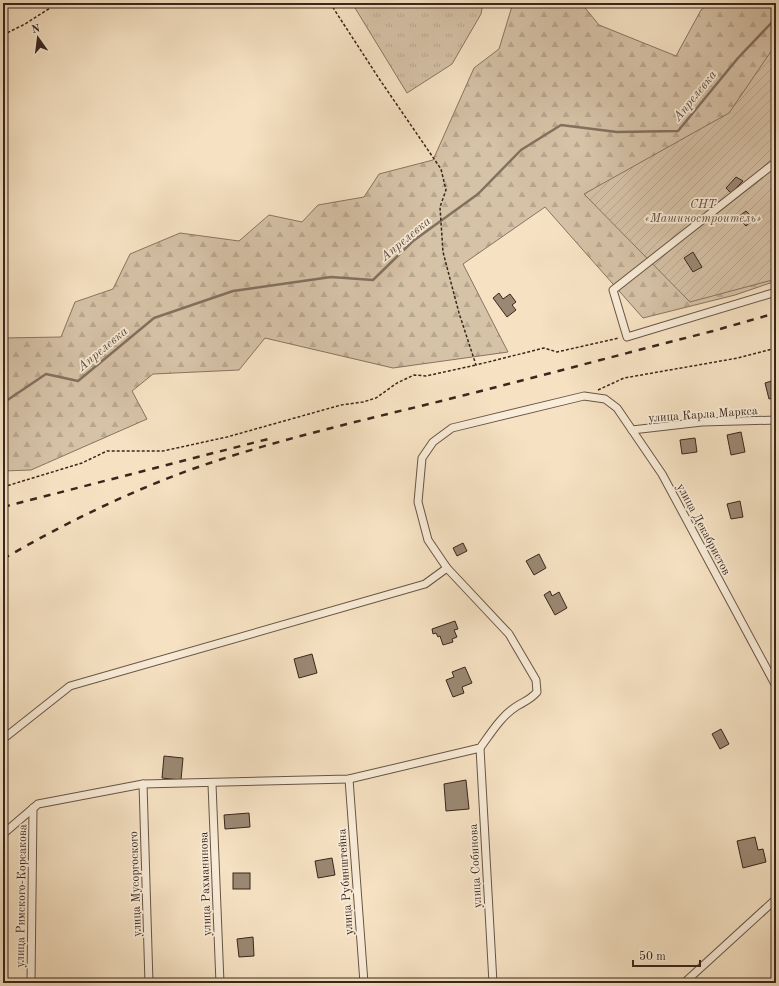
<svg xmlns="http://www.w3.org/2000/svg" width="779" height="986" font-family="'Old Standard TT',serif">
<defs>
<pattern id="grass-tufts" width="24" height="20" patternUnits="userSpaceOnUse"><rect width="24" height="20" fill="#d6c2a7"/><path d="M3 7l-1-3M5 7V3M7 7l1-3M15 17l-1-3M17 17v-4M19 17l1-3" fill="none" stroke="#b8a78f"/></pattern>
<pattern id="forest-firs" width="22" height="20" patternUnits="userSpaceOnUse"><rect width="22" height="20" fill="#d6c2a7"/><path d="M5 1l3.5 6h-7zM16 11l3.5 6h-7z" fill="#b8a78f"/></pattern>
<pattern id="garden-furrows" width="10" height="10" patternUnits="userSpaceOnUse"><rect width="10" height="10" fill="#d6c2a7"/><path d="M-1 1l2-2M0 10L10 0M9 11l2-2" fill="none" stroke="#b8a78f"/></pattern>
</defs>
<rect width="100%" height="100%" fill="#f6e2c3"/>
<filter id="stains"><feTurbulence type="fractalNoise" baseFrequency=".005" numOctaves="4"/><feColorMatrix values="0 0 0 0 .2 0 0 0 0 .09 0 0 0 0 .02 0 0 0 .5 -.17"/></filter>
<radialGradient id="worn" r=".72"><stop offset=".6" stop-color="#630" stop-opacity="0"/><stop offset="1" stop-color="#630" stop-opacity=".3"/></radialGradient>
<!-- grass -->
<path fill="url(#grass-tufts)" stroke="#887462" d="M352 3H483L481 14 452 64 407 93Z"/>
<!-- forest -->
<path fill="url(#forest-firs)" stroke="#887462" d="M513 3H581L599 25 676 56 701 10 710 3H776V281L735 295 643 318 545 207 463 264 508 352 393 368 265 338 239 370 153 374 132 391 147 419 31 470 3 471V338L61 337 75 302 113 289 130 254 180 233 239 241 269 215 302 222 318 205 364 197 379 174 433 160 474 68 499 49Z"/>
<!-- garden -->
<path fill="url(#garden-furrows)" stroke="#887462" d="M776 44V279L690 302 584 194 729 113Z"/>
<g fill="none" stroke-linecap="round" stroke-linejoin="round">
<!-- stream -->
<path stroke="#84705f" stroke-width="2.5" d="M3 403 46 374 78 381 154 318 233 291 331 277 373 280 413 241 478 194 521 150 561 125 617 132 678 131 738 58 776 18"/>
</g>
<!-- building -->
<g fill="#9b8873" stroke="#39261d">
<path d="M736 177 743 181 731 193 726 188Z"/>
<path d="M746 211 754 219 746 226 738 217Z"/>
<path d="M693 252 702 267 693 272 684 258Z"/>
<path d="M499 293 503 299 510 294 516 302 512 305 516 310 507 317 493 298Z"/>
<path d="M775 380 776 397 769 399 765 383Z"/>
<path d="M741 432 745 452 731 455 727 435Z"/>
<path d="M695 438 697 452 682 454 680 440Z"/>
<path d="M773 446H776V463H774Z"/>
<path d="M740 501 743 517 731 519 727 504Z"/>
<path d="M463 543 467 551 457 556 453 548Z"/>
<path d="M539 554 546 568 534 575 526 561Z"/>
<path d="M550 591 552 596 559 592 567 608 555 615 544 595Z"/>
<path d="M455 621 458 629 454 630 457 637 452 639 453 642 443 645 440 636 438 637 436 633 433 634 432 629Z"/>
<path d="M312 654 317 673 299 678 294 659Z"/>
<path d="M465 667 472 683 462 687 464 693 453 697 446 680 454 677 452 672Z"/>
<path d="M721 729 729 744 720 749 712 734Z"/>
<path d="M164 756 183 758 181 780 162 778Z"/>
<path d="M466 780 469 809 446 811 444 784Z"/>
<path d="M249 813 250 827 225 829 224 815Z"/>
<path d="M755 837 758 850 763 849 766 862 743 868 737 841Z"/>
<path d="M332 858 335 875 318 878 315 861Z"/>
<rect x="233" y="873" width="17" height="16"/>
<path d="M253 937 254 956 239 957 237 939Z"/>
</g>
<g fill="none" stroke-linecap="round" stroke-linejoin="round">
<!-- minor casing -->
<g stroke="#685546" stroke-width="9">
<g id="minor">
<path d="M776 162 613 290 627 337 776 292"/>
<path d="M632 430 702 422 776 420"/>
<path d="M3 739 70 686 425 584 447 568"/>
<path d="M480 748 493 983"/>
<path d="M349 779 364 983"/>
<path d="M143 784 149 983"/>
<path d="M212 784 220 983"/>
<path d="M3 834 38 804 143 784 349 779 480 748C491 733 501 716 517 706 525 701 530 700 537 692L536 680 509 634 447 568 428 540 418 502 422 458 433 442 452 428 584 396 605 399 617 408 662 474 776 686"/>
<path d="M31 983 33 808"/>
<path d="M684 983 776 899"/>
</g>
</g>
<!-- path -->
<g stroke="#39261d" stroke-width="1.5" stroke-dasharray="3 2" stroke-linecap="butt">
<path d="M330 3 380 80 441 169 446 190 440 207 443 252 459 313 476 365 544 348 557 352 619 338"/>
<path d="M3 35 25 24 58 3"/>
<path d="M598 390 624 378 738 358 776 348"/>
<path d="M3 487 82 463 107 451H163L227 437 341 405 363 402 376 398 397 383 414 375 426 376 476 365"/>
</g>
<!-- minor -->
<use href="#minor" stroke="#f9ecd8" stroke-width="7"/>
<!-- rail -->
<g stroke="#39261d" stroke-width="2.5" stroke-dasharray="7 7" stroke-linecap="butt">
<path d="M3 507 272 438"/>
<path d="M3 559C67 522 134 489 204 465 289 436 378 417 465 395 548 374 630 352 713 331L776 313"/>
</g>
</g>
<g text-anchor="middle" stroke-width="3.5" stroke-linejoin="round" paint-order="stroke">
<!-- park labels -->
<g font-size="12" font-style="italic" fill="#604d40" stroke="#f9ecd8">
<text x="703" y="208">СНТ<tspan x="703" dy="14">«Машиностроитель»</tspan></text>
</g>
<!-- street labels -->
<g font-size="12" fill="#39261d" stroke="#f9ecd8">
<text transform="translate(703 414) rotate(-4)" y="4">улица Карла Маркса</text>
<text transform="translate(704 529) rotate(62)" y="4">улица Декабристов</text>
<text transform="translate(475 866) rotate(-93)" y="4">улица Собинова</text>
<text transform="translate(345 882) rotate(-94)" y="4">улица Рубинштейна</text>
<text transform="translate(135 884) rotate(-92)" y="4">улица Мусоргоского</text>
<text transform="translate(205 884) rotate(-92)" y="4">улица Рахманинова</text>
<text transform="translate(21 896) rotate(-89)" y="4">улица Римского-Корсакова</text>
</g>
<!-- water labels -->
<g font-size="13" font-style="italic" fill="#5e4b3e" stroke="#f9ecd8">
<text transform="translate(694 95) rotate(-51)" y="5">Апрелевка</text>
<text transform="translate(405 238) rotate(-40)" y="5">Апрелевка</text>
<text transform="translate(102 348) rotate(-40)" y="5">Апрелевка</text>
</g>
</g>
<!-- margin -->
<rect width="779" height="986" fill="none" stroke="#f6e2c3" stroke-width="16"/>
<rect x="4" y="4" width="771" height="978" fill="none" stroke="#39261d" stroke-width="2"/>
<rect x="8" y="8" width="763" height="970" fill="none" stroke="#39261d"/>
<!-- north arrow -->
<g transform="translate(38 38) rotate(346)" stroke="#f9ecd8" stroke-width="3" paint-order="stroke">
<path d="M0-3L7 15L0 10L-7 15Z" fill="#39261d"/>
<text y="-6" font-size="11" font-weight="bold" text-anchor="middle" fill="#39261d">N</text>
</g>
<!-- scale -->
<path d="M633 960v6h67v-6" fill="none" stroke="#39261d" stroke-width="2"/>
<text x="639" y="960" font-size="12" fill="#39261d" stroke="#f9ecd8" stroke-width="3" paint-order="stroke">50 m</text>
<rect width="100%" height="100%" filter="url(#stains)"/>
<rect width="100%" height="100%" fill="url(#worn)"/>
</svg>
